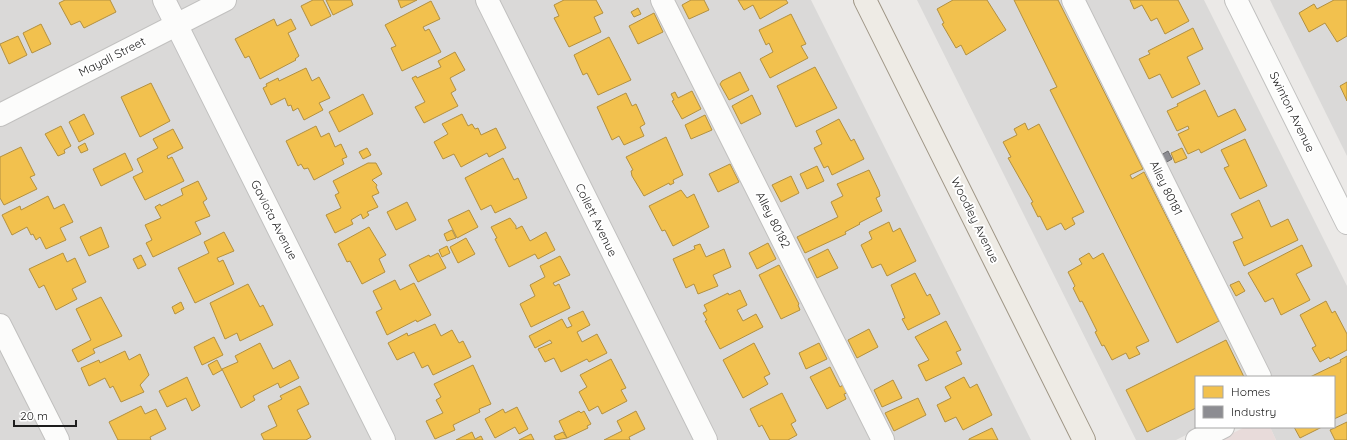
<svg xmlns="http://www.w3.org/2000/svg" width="1347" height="440" font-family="Quicksand,sans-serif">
<rect width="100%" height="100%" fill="#ebe9e7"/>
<!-- residential -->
<g fill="#dad9d8">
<path d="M0 0H811L1031 440H0Z"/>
<path d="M917 0H1061L1249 377H1196V427H1202L1176 440H1136Z"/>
<path d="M1084 0H1204L1347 286V440H1276L1270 427H1334V377H1271Z"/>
<path d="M1270 0H1347V156Z"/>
</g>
<!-- commercial -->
<path fill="#e8dbda" d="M1245 427H1270L1276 440H1219Z"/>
<!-- homes -->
<g fill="#f2c14e" stroke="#b29040">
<path d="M65 0H110L116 12 84 28 80 21 71 25 59 3Z"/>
<path d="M313 0H323L331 16 311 26 301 6Z"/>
<path d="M326 0H351L353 5 333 15Z"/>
<path d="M398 0H417L401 8Z"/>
<path d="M564 0H596L603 13 594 17 601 32 569 47 554 18 559 16 554 5Z"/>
<path d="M691 0H704L709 10 689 19 682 5Z"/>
<path d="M738 0H786L788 3 760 19 753 5 744 10Z"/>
<path d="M953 0H987L1006 30 966 55 961 45 956 48 942 24 944 23 937 9Z"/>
<path d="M1014 0H1058L1143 169 1130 175 1132 179 1144 172 1219 321 1177 343 1050 90 1057 87Z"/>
<path d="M1130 0H1178L1189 21 1165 34 1157 18 1151 21 1142 5 1134 9Z"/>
<path d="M1334 0H1347V36L1337 42 1325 23 1309 32 1299 13 1314 4 1317 9Z"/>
<path d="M431 1 440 19 423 27 425 31 429 29 441 52 402 71 391 48 396 46 385 25Z"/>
<path d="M638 8 641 14 634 17 631 12Z"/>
<path d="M654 13 663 32 638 44 629 26Z"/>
<path d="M791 14 806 44 801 46 808 58 770 78 760 59 773 52 769 43 766 45 759 30Z"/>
<path d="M274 19 277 26 291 19 296 29 288 33 299 56 295 59 296 60 260 79 249 56 245 58 235 39Z"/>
<path d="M41 24 51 44 32 53 23 33Z"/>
<path d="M1193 28 1203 49 1187 57 1200 84 1172 98 1160 74 1149 79 1139 59 1150 54 1148 51Z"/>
<path d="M18 36 27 55 9 64 0 44Z"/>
<path d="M609 37 631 80 598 95 587 73 583 75 574 55Z"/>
<path d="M455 52 465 70 450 78 456 90 451 93 458 106 424 123 415 107 425 102 412 78 416 76 417 78 441 67 438 61Z"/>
<path d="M815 67 837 108 796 127 777 86Z"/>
<path d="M306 68 312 81 319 77 330 98 319 103 323 110 304 120 298 108 293 111 291 105 288 106 285 98 271 105 263 88 267 86 266 84 278 78 279 81Z"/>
<path d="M740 72 749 90 729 100 720 84 722 81Z"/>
<path d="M1347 82V101L1340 86Z"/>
<path d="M151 83 170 121 140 137 121 97Z"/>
<path d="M1205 90 1218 117 1235 109 1246 130 1201 153 1199 149 1188 154 1178 134 1189 129 1188 126 1177 131 1167 111 1178 106 1177 104Z"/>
<path d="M692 91 701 109 682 119 672 101 674 100 671 94 675 92 678 98Z"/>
<path d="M626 93 632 106 636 104 645 124 640 127 644 136 624 145 619 136 612 140 597 107Z"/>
<path d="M363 94 373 114 339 132 329 112Z"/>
<path d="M752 95 761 114 741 124 732 106Z"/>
<path d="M84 114 94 134 79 142 69 122Z"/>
<path d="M462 114 468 126 472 124 475 129 478 128 481 135 496 128 506 148 489 157 487 153 461 167 454 154 443 159 434 142 448 134 442 124Z"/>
<path d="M705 115 712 130 691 139 685 125Z"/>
<path d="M839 119 851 141 854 139 864 159 832 175 828 166 824 168 814 148 822 144 816 131Z"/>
<path d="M1025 123 1028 130 1039 124 1084 212 1072 218 1075 224 1065 230 1061 223 1047 230 1040 216 1038 217 1031 203 1033 202 1008 158 1011 157 1003 142 1017 135 1014 129Z"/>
<path d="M61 126 71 146 64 150 65 153 58 156 45 134Z"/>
<path d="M316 126 321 137 329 133 335 147 341 144 347 157 342 159 344 164 314 180 308 168 304 169 301 164 298 166 286 141Z"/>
<path d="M173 129 183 148 167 156 168 159 172 157 184 181 145 200 133 177 143 172 137 159 158 148 153 139Z"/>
<path d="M666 137 683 175 673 180 674 183 670 185 669 183 644 196 632 176 631 171 633 170 626 157Z"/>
<path d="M1245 139 1267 186 1240 199 1224 168 1229 166 1221 150Z"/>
<path d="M85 143 88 150 81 153 78 147Z"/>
<path d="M21 147 35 175 30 177 37 189 4 205 0 198V157Z"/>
<path d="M367 148 371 155 363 159 359 152Z"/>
<path d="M1182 148 1187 158 1175 163 1171 153Z"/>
<path d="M125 153 133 170 101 186 93 169Z"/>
<path d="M503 158 514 180 518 178 527 198 495 213 491 205 481 210 465 178Z"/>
<path d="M368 163H376L382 174 372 180 377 185 376 187 379 193 372 196 378 207 367 212 369 215 363 219 361 214 351 220 353 224 335 233 326 215 341 208 335 195 339 193 333 181Z"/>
<path d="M730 164 739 182 718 192 709 174Z"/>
<path d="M817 166 824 181 807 189 800 174Z"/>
<path d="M869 170 879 191 880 196 876 198 882 211 859 223 860 224 845 232 846 234 805 253 797 237 838 217 831 202 843 196 837 184Z"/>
<path d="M791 176 799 193 781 202 772 185Z"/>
<path d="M198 181 207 199 203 202 210 216 195 222 201 234 153 257 146 243 152 240 145 225 161 218 155 207 160 204 161 206 183 195 181 189Z"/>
<path d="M681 190 687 198 694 194 709 227 673 246 665 230 662 231 649 206Z"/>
<path d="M48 196 54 209 64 204 73 222 60 228 66 240 46 249 40 237 36 240 33 234 31 235 27 227 12 235 2 215 20 206 21 210Z"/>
<path d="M1259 200 1271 227 1288 219 1298 240 1244 266 1233 242 1243 238 1231 214Z"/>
<path d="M407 202 416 220 396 230 387 212Z"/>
<path d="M469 210 478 227 457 238 448 220Z"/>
<path d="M510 218 516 226V229L522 226 530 241 546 232 555 250 538 259 535 254 509 267 495 239 497 238 491 227Z"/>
<path d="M889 222 893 232 900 228 916 261 887 276 881 264 872 268 861 245 872 239 869 232Z"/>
<path d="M101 227 109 247 89 256 80 237Z"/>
<path d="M369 227 386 255 379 259 385 272 362 284 350 261 347 262 338 244Z"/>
<path d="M452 230 456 238 447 241 444 234Z"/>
<path d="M224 232 234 251 217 258 219 262 223 260 234 284 195 303 178 268 209 253 204 242Z"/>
<path d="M466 238 475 254 458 263 450 247Z"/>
<path d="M768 243 776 259 757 269 749 253Z"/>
<path d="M700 244 706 257 724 249 731 267 713 275 718 286 698 294 694 284 686 288 673 259 695 249 694 246Z"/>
<path d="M1302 245 1312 266 1296 274 1310 300 1281 315 1273 298 1265 302 1248 273Z"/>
<path d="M447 246 450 253 442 257 439 250Z"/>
<path d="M828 249 838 268 817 278 808 259Z"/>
<path d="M63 253 67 262 75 258 86 282 72 289 77 299 56 310 44 285 39 288 29 269Z"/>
<path d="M438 253 446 268 418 282 409 265 429 255 430 257Z"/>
<path d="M1089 253 1093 259 1103 253 1149 341 1136 347 1140 354 1129 359 1126 353 1112 360 1104 345 1102 346 1095 332 1097 331 1082 301 1080 302 1073 288 1075 286 1068 272 1082 264 1079 259Z"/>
<path d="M141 255 146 265 138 269 133 259Z"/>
<path d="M560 256 570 275 553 283 555 286 559 284 570 308 531 327 520 304 535 296 530 285 545 277 540 266Z"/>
<path d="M779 265 799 304 798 305 800 310 781 319 759 275Z"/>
<path d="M915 273 927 296 930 294 940 314 908 330 902 319 905 318 891 285Z"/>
<path d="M395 280 400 290 414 283 431 315 417 322 416 320 387 335 376 312 382 309 373 291Z"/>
<path d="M1239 281 1245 291 1236 296 1230 285Z"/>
<path d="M248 284 260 307 263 305 273 325 240 341 237 333 225 339 210 303Z"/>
<path d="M740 290 747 305 737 310 743 321 756 314 763 327 720 349 705 321 707 320 703 313 707 311 704 305 728 293 729 295Z"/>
<path d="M101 297 122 336 93 349 95 353 78 362 72 350 91 340 76 309Z"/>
<path d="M1326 301 1332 313 1335 311 1347 334V350L1330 359 1329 357 1320 362 1312 348 1316 346 1300 315Z"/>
<path d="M181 302 184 309 175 314 172 307Z"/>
<path d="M583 311 590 325 577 332 582 342 597 334 607 353 589 362 587 359 561 372 554 358 545 362 538 349 552 343 550 340 535 348 529 336 562 319 567 328 572 326 568 318Z"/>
<path d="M946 321 961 350 956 352 962 364 926 381 918 365 929 360 915 337Z"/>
<path d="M435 324 441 336 452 330 459 343 463 341 471 357 433 375 428 365 422 368 414 352 397 360 388 343 407 333 408 336Z"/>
<path d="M869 329 878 347 857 358 848 340Z"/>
<path d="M214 337 223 355 202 365 194 347Z"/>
<path d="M1226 340 1244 377H1196V408L1147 432 1126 390Z"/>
<path d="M260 343 273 369 290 360 299 378 280 388 278 383 253 396 255 400 241 408 222 369 238 362 235 356Z"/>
<path d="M754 343 770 374 764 377 768 384 743 398 723 360Z"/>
<path d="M819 343 827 359 806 369 799 353Z"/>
<path d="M125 351 129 360 140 354 149 375 140 385 144 392 121 402 113 386 110 388 105 378 89 386 81 368 99 360 100 363Z"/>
<path d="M1347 356V413L1334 419V377H1310L1341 362 1340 360Z"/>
<path d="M611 359 626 388 621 390 627 401 602 414 598 406 589 411 579 392 587 387 580 375Z"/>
<path d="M217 360 222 370 213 375 208 365Z"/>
<path d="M473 365 491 404 479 409 480 412 453 425 455 430 435 439 426 421 443 413 436 400 441 397 434 384Z"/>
<path d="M830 367 840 387 843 385 847 393 844 394 846 399 827 409 810 377Z"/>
<path d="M187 377 200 406 192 411 186 398 167 407 159 391Z"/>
<path d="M964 377 970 388 977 384 992 415 963 430 956 417 945 422 937 405 951 398 945 387Z"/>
<path d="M893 380 902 398 882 407 874 390Z"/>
<path d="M300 386 309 404 297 410 311 437 306 440H264L261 434 277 426 268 406 282 399 280 396Z"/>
<path d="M782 393 796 421 791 424 797 435 788 440H770L762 425 759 427 750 409Z"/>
<path d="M918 398 926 415 894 431 885 413Z"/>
<path d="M141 406 145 414 156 409 166 429 150 437 151 440H118L109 422Z"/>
<path d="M517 407 528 429 519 434 515 427 495 438 485 419 503 409 505 413Z"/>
<path d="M579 411 581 413 584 411 591 424 587 426 588 428 567 438 559 421Z"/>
<path d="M636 411 645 429 629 437 630 440H604L622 431 617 421Z"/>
<path d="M1347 422V440H1335L1330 430Z"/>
<path d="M1294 427H1322L1300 438Z"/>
<path d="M992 428 998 440H969V439Z"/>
<path d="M472 432 475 439 481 436 483 440H456Z"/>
<path d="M563 432 567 438 556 440 554 436Z"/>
<path d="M531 434 534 440H519Z"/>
</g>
<!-- industry -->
<path fill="#8d8d92" stroke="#6c6c6f" d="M1168 151 1172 159 1165 163 1161 155Z"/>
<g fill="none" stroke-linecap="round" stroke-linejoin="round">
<!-- minor casing -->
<g stroke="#c1c0bf" stroke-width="24">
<g id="minor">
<path d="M164 0 384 440"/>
<path d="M487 0 706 440"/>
<path d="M662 0 883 440"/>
<path d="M1073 0 1260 377"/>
<path d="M1236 0 1347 223"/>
<path d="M0 115 225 0"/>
<path d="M0 325 58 440"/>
<path d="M1197 440 1223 427"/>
</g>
</g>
<!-- major casing -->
<g stroke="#9f9686" stroke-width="24">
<path id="major" d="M865 0 1084 440"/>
</g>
<!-- minor -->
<use href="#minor" stroke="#fcfcfb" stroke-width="22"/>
<!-- major -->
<use href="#major" stroke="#eeebe5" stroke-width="22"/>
</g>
<g text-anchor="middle" stroke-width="4" stroke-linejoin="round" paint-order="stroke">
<!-- street labels -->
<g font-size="12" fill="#1e1e1e" stroke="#fff">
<text transform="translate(112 57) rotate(-27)" y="4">Mayall Street</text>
<text transform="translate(1292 112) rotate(64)" y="4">Swinton Avenue</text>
<text transform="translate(1166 188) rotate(64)" y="4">Alley 80181</text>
<text transform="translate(274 220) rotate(63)" y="4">Gaviota Avenue</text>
<text transform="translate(596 220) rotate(64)" y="4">Collett Avenue</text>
<text transform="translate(773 220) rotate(63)" y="4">Alley 80182</text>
<text transform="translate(975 220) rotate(64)" y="4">Woodley Avenue</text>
</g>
</g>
<!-- legend -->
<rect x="1195" y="376" width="140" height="52" fill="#ffffff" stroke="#a5a5a5"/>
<rect x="1203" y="386" width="20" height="12" fill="#f2c14e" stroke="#a5a5a5"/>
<text x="1231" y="396" font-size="12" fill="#1e1e1e">Homes</text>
<rect x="1203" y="406" width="20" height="12" fill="#8d8d92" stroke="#a5a5a5"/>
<text x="1231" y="416" font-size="12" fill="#1e1e1e">Industry</text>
<!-- scale -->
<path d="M14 420v6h62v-6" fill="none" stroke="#1e1e1e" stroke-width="2"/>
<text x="20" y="420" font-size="12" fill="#1e1e1e" stroke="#ffffff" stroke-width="3" paint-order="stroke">20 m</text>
</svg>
